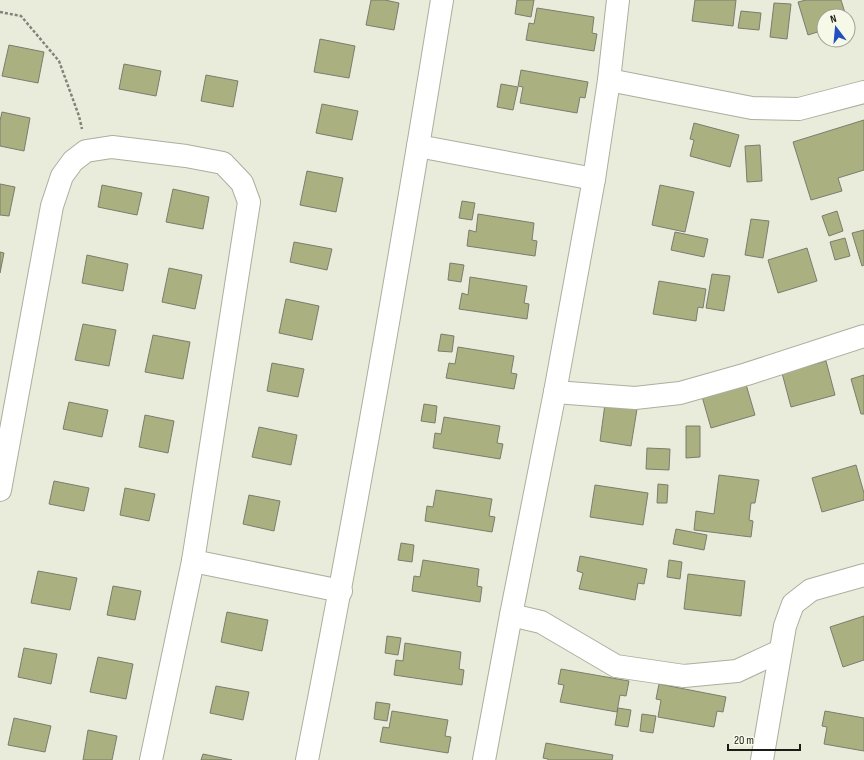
<svg xmlns="http://www.w3.org/2000/svg" width="864" height="760" font-family="'Sofia Sans Condensed',sans-serif">
<rect width="100%" height="100%" fill="#e9ecdb"/>
<!-- building -->
<g fill="#aab080" stroke="#7b7d6e">
<path d="M371 0H385L399 3 394 30 366 25Z"/>
<path d="M517 0H534L531 17 515 14Z"/>
<path d="M695 0H736L733 26 692 21Z"/>
<path d="M806 0H841L846 16H824V30L808 35 798 2Z"/>
<path d="M774 3 791 4 787 39 770 37Z"/>
<path d="M537 8 594 17 592 33 597 34 594 51 526 40 529 23 534 24Z"/>
<path d="M741 11 761 13 759 30 738 28Z"/>
<path d="M320 39 355 46 349 78 314 72Z"/>
<path d="M9 45 44 52 38 83 2 76Z"/>
<path d="M124 64 161 71 156 96 119 89Z"/>
<path d="M521 70 588 82 585 98 580 97 577 113 520 103 523 87 518 86Z"/>
<path d="M206 75 238 81 233 107 201 101Z"/>
<path d="M501 84 518 87 513 110 497 107Z"/>
<path d="M322 104 358 111 352 140 316 133Z"/>
<path d="M2 112 30 118 24 151 0 146V121Z"/>
<path d="M864 120V170L838 178 842 191 811 200 793 142Z"/>
<path d="M694 123 739 135 730 167 690 156 694 140 690 139Z"/>
<path d="M760 145 762 181 747 182 745 146Z"/>
<path d="M307 171 343 178 336 212 300 205Z"/>
<path d="M0 184 15 187 9 216 0 215Z"/>
<path d="M102 185 142 193 137 215 98 207Z"/>
<path d="M660 185 694 192 685 232 652 225Z"/>
<path d="M173 189 209 197 203 229 166 222Z"/>
<path d="M462 201 475 203 472 220 459 218Z"/>
<path d="M837 211 843 231 829 236 822 216Z"/>
<path d="M478 214 534 223 532 240 537 241 535 256 467 246 469 230 476 232Z"/>
<path d="M751 219 769 221 763 258 745 255Z"/>
<path d="M864 230V265L862 266 852 233Z"/>
<path d="M675 232 708 239 704 257 671 250Z"/>
<path d="M845 238 850 256 835 260 830 242Z"/>
<path d="M294 242 332 249 327 270 290 262Z"/>
<path d="M807 248 817 281 778 293 768 260Z"/>
<path d="M0 252 4 253 0 273Z"/>
<path d="M87 255 128 264 123 291 82 283Z"/>
<path d="M450 263 464 265 461 282 448 280Z"/>
<path d="M169 268 202 275 195 309 162 302Z"/>
<path d="M712 274 730 276 724 311 706 308Z"/>
<path d="M470 277 527 286 524 303 529 304 527 319 459 309 462 293 468 295Z"/>
<path d="M659 281 706 289 703 308 698 307 696 321 653 314Z"/>
<path d="M286 299 319 306 312 340 279 333Z"/>
<path d="M83 324 116 330 109 366 75 360Z"/>
<path d="M441 334 454 336 452 352 438 351Z"/>
<path d="M153 335 190 342 183 379 145 372Z"/>
<path d="M458 347 514 356 511 373 517 374 514 389 446 378 449 363 455 364Z"/>
<path d="M826 361 835 395 791 407 782 373Z"/>
<path d="M272 363 304 369 298 397 267 391Z"/>
<path d="M864 375V414H861L851 379Z"/>
<path d="M745 381 755 415 711 428 701 393Z"/>
<path d="M69 402 108 410 102 437 63 429Z"/>
<path d="M424 404 437 406 435 423 421 421Z"/>
<path d="M605 404 637 409 631 446 600 441Z"/>
<path d="M145 415 174 421 168 453 139 447Z"/>
<path d="M444 417 500 426 497 443 503 444 500 459 433 448 435 433 441 434Z"/>
<path d="M686 426H700V457L686 458Z"/>
<path d="M259 427 297 435 291 465 252 457Z"/>
<path d="M647 448 670 449 669 470 646 469Z"/>
<path d="M856 465 864 493V500L822 512 812 478Z"/>
<path d="M719 475 759 480 755 503H751L749 520 753 521 751 537 694 530 696 511 714 514Z"/>
<path d="M54 481 89 488 84 511 49 504Z"/>
<path d="M658 484 668 485 667 503H657Z"/>
<path d="M595 485 648 493 643 525 590 517Z"/>
<path d="M125 488 155 494 149 521 120 515Z"/>
<path d="M436 490 492 499 489 516 495 517 492 532 425 521 427 506 433 507Z"/>
<path d="M249 495 280 501 274 531 243 524Z"/>
<path d="M676 529 707 535 704 550 673 544Z"/>
<path d="M401 543 414 545 412 562 398 560Z"/>
<path d="M580 556 647 569 644 584 638 583 635 600 579 589 583 573 577 571Z"/>
<path d="M423 560 479 569 477 586 482 587 480 602 412 591 414 576 420 577Z"/>
<path d="M669 560 682 562 680 579 667 577Z"/>
<path d="M38 571 77 578 70 610 31 603Z"/>
<path d="M688 574 745 581 741 616 684 609Z"/>
<path d="M113 586 141 591 135 620 107 615Z"/>
<path d="M227 612 268 620 262 651 221 642Z"/>
<path d="M864 616V660L843 667 830 627Z"/>
<path d="M387 636 401 638 398 655 385 653Z"/>
<path d="M405 643 461 652 459 669 464 670 462 685 394 675 396 660 403 661Z"/>
<path d="M24 648 57 654 51 684 18 677Z"/>
<path d="M98 657 133 664 126 699 90 692Z"/>
<path d="M561 669 629 681 626 696 620 695 617 712 560 702 564 685 558 684Z"/>
<path d="M659 684 726 697 723 712 717 711 714 727 658 717 661 700 656 699Z"/>
<path d="M216 686 249 692 243 720 210 713Z"/>
<path d="M376 702 390 704 387 721 374 719Z"/>
<path d="M618 708 631 710 628 727 615 725Z"/>
<path d="M392 711 448 720 445 736 451 737 448 753 380 742 383 727 389 728Z"/>
<path d="M825 711 864 718V751L824 744 827 727 822 726Z"/>
<path d="M642 714 656 716 653 733 640 731Z"/>
<path d="M14 718 51 726 45 752 8 745Z"/>
<path d="M88 730 117 736 112 760H83Z"/>
<path d="M546 743 613 755 612 760H548V759L543 758Z"/>
<path d="M203 754 232 760H201Z"/>
</g>
<g fill="none" stroke-linecap="round" stroke-linejoin="round">
<!-- street casing -->
<g stroke="#acae9e" stroke-width="24">
<g id="street">
<path d="M609 80 752 108 799 109 864 92"/>
<path d="M418 146 594 179"/>
<path d="M555 392 635 398 680 393 747 374 864 336"/>
<path d="M0 490 52 206 62 176 73 161 86 151 112 147 186 156 223 163 242 183 249 202 193 561 151 760"/>
<path d="M193 561 341 591"/>
<path d="M511 615 541 622 616 666 684 676 737 671 780 651"/>
<path d="M307 760C357 508 401 254 442 0"/>
<path d="M484 760 511 615 555 392 594 179 609 80 618 0"/>
<path d="M762 760 785 626 793 604 811 590 864 575"/>
</g>
</g>
<!-- path -->
<path stroke="#818378" stroke-width="2.5" stroke-dasharray="3 2" stroke-linecap="butt" d="M0 12 21 16 59 61 79 116 82 129"/>
<!-- street -->
<use href="#street" stroke="#fff" stroke-width="22"/>
</g>
<!-- north arrow -->
<g transform="translate(836 28) rotate(344)"><circle r="19" fill="#f7f9e8" stroke="#9fa194"/>
<path d="M0-3L7 15L0 10L-7 15Z" fill="#2150be"/>
<text y="-6" font-size="11" font-weight="bold" text-anchor="middle" fill="#1b1c16">N</text>
</g>
<!-- scale -->
<path d="M728 744v6h72v-6" fill="none" stroke="#1b1c16" stroke-width="2"/>
<text x="734" y="744" font-size="12" fill="#1b1c16" stroke="#f7f9e8" stroke-width="3" paint-order="stroke">20 m</text>
</svg>
